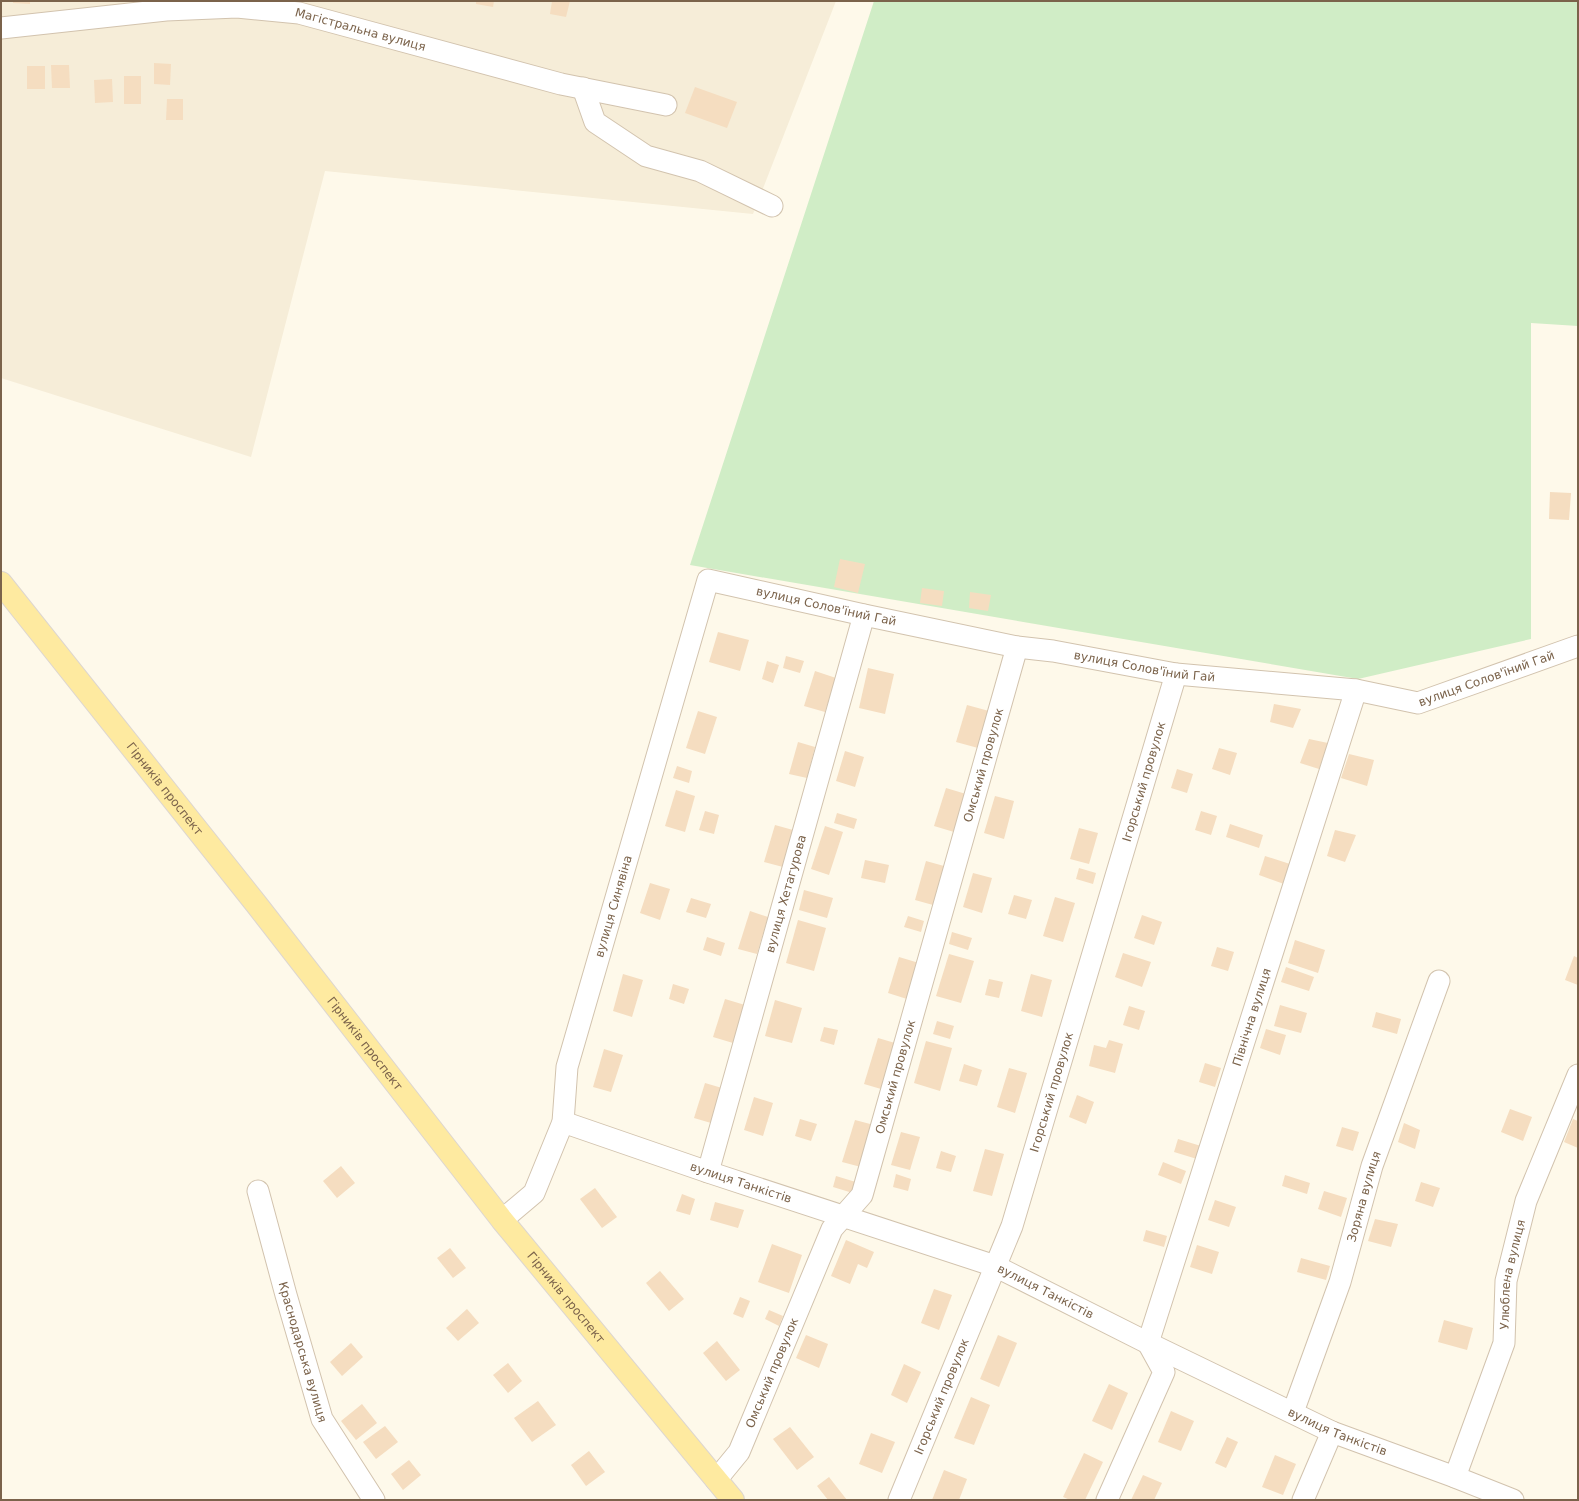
<svg xmlns="http://www.w3.org/2000/svg" width="1579" height="1501" font-family="'DejaVu Sans',sans-serif">
<rect width="100%" height="100%" fill="#fef9ea"/>
<!-- residential -->
<path fill="#f6edd8" d="M1 1H836L753 214 325 171 251 457 1 378Z"/>
<!-- green -->
<path fill="#d0edc6" d="M874 1H1578V326L1531 323V639L1358 679 690 565Z"/>
<!-- building -->
<g fill="#f5ddc0">
<path d="M13 1H30V4L13 3Z"/>
<path d="M476 1H494L493 7 476 4Z"/>
<path d="M552 1H570L566 17 550 14Z"/>
<path d="M154 63 171 64 170 85 154 84Z"/>
<path d="M51 65H69L70 88H52Z"/>
<rect x="27" y="66" width="18" height="23"/>
<rect x="124" y="76" width="17" height="28"/>
<path d="M112 79 113 102 95 103 94 80Z"/>
<path d="M695 87 737 102 727 128 685 113Z"/>
<path d="M167 99H183V120H166Z"/>
<path d="M1550 492 1571 493 1569 520 1549 519Z"/>
<path d="M840 559 865 564 858 593 834 587Z"/>
<path d="M922 588 944 591 942 606 920 603Z"/>
<path d="M970 592 991 595 988 611 969 608Z"/>
<path d="M718 632 749 640 740 671 709 662Z"/>
<path d="M786 656 804 661 800 673 783 668Z"/>
<path d="M767 661 779 665 773 683 762 679Z"/>
<path d="M868 668 894 674 885 714 859 708Z"/>
<path d="M815 671 836 678 825 712 804 706Z"/>
<path d="M1274 704 1301 709 1293 728 1270 722Z"/>
<path d="M967 705 989 711 978 748 956 742Z"/>
<path d="M698 711 717 717 705 754 686 748Z"/>
<path d="M1309 739 1328 743 1319 769 1300 763Z"/>
<path d="M798 742 815 747 807 778 789 774Z"/>
<path d="M1219 748 1237 753 1230 775 1212 769Z"/>
<path d="M845 751 864 757 855 787 836 781Z"/>
<path d="M1349 754 1374 760 1367 786 1341 778Z"/>
<path d="M677 766 692 771 689 783 673 778Z"/>
<path d="M1177 769 1193 774 1187 793 1171 788Z"/>
<path d="M946 788 966 794 954 832 934 826Z"/>
<path d="M676 790 695 796 685 832 665 826Z"/>
<path d="M995 796 1014 801 1004 839 984 833Z"/>
<path d="M705 811 719 815 714 834 699 830Z"/>
<path d="M1201 811 1217 816 1211 835 1195 830Z"/>
<path d="M837 813 857 819 854 829 834 823Z"/>
<path d="M1230 824 1263 835 1259 848 1226 837Z"/>
<path d="M775 825 793 830 783 867 764 862Z"/>
<path d="M825 826 843 832 829 875 811 869Z"/>
<path d="M1079 828 1098 833 1089 864 1070 859Z"/>
<path d="M1335 830 1356 835 1345 862 1327 856Z"/>
<path d="M1265 856 1290 864 1284 884 1259 875Z"/>
<path d="M865 860 889 865 885 883 861 878Z"/>
<path d="M926 861 944 866 933 905 915 900Z"/>
<path d="M1079 868 1096 873 1093 884 1076 879Z"/>
<path d="M973 873 992 878 982 913 963 907Z"/>
<path d="M650 883 670 889 660 920 640 913Z"/>
<path d="M804 890 833 898 827 918 799 910Z"/>
<path d="M1014 895 1032 900 1026 919 1008 914Z"/>
<path d="M1055 897 1075 903 1063 942 1043 936Z"/>
<path d="M691 898 711 904 706 918 686 912Z"/>
<path d="M750 911 768 917 757 954 738 949Z"/>
<path d="M1142 915 1162 922 1154 945 1134 938Z"/>
<path d="M908 916 924 921 921 932 904 927Z"/>
<path d="M798 920 826 928 814 971 786 963Z"/>
<path d="M952 932 972 938 968 950 949 944Z"/>
<path d="M707 937 725 943 721 956 703 950Z"/>
<path d="M1295 940 1325 950 1318 973 1288 963Z"/>
<path d="M1217 947 1234 952 1228 971 1211 966Z"/>
<path d="M1123 953 1151 962 1142 987 1115 977Z"/>
<path d="M949 954 974 961 961 1003 936 996Z"/>
<path d="M1574 956 1578 958V985L1565 980Z"/>
<path d="M899 957 919 963 907 999 888 993Z"/>
<path d="M1286 967 1314 977 1309 991 1281 982Z"/>
<path d="M623 974 643 980 632 1017 613 1011Z"/>
<path d="M1031 974 1052 980 1042 1017 1021 1011Z"/>
<path d="M989 979 1003 982 999 998 985 995Z"/>
<path d="M673 984 689 989 684 1004 669 999Z"/>
<path d="M725 999 745 1005 733 1043 713 1037Z"/>
<path d="M775 1000 802 1008 792 1043 765 1036Z"/>
<path d="M1280 1005 1307 1013 1301 1033 1274 1026Z"/>
<path d="M1129 1006 1145 1011 1139 1030 1123 1025Z"/>
<path d="M1376 1012 1401 1019 1397 1034 1372 1027Z"/>
<path d="M937 1021 954 1026 950 1039 933 1034Z"/>
<path d="M824 1027 838 1030 834 1045 820 1041Z"/>
<path d="M1266 1029 1286 1035 1280 1055 1260 1048Z"/>
<path d="M878 1038 895 1043 881 1089 864 1084Z"/>
<path d="M1109 1040 1123 1044 1115 1073 1089 1066 1094 1045 1106 1048Z"/>
<path d="M926 1041 952 1048 940 1091 914 1083Z"/>
<path d="M604 1049 623 1055 611 1092 593 1087Z"/>
<path d="M1205 1063 1221 1068 1215 1087 1199 1082Z"/>
<path d="M964 1064 982 1070 977 1086 959 1081Z"/>
<path d="M1009 1068 1027 1073 1015 1113 997 1107Z"/>
<path d="M705 1083 722 1088 711 1123 694 1118Z"/>
<path d="M1077 1095 1094 1102 1086 1124 1069 1117Z"/>
<path d="M754 1097 773 1103 763 1136 744 1130Z"/>
<path d="M1510 1109 1532 1117 1523 1141 1501 1132Z"/>
<path d="M800 1119 817 1124 811 1141 795 1136Z"/>
<path d="M1573 1119 1578 1121V1148L1564 1142Z"/>
<path d="M855 1120 874 1125 861 1167 842 1162Z"/>
<path d="M1404 1123 1420 1130 1415 1149 1398 1142Z"/>
<path d="M1342 1127 1359 1132 1353 1151 1336 1146Z"/>
<path d="M901 1132 920 1137 910 1170 891 1165Z"/>
<path d="M1178 1139 1201 1146 1197 1159 1174 1152Z"/>
<path d="M985 1149 1004 1154 992 1196 973 1191Z"/>
<path d="M941 1151 956 1156 951 1172 936 1168Z"/>
<path d="M1163 1162 1186 1171 1181 1184 1158 1175Z"/>
<path d="M341 1166 355 1183 337 1198 323 1181Z"/>
<path d="M896 1174 911 1179 908 1191 893 1187Z"/>
<path d="M1285 1175 1310 1183 1307 1194 1282 1186Z"/>
<path d="M836 1176 859 1183 856 1194 833 1187Z"/>
<path d="M1421 1182 1440 1188 1433 1207 1415 1201Z"/>
<path d="M595 1188 617 1217 602 1228 580 1199Z"/>
<path d="M1324 1191 1347 1198 1341 1217 1318 1209Z"/>
<path d="M682 1194 695 1199 690 1215 676 1211Z"/>
<path d="M1215 1200 1236 1207 1229 1227 1208 1220Z"/>
<path d="M715 1202 744 1210 738 1228 710 1220Z"/>
<path d="M1375 1219 1398 1224 1391 1247 1368 1241Z"/>
<path d="M1146 1230 1167 1236 1164 1247 1143 1241Z"/>
<path d="M846 1240 874 1252 867 1268 858 1264 850 1284 831 1276Z"/>
<path d="M772 1244 802 1255 789 1293 758 1282Z"/>
<path d="M1197 1245 1219 1252 1212 1274 1190 1267Z"/>
<path d="M450 1248 466 1268 453 1278 437 1258Z"/>
<path d="M1301 1258 1330 1266 1326 1280 1297 1272Z"/>
<path d="M660 1271 684 1299 669 1311 646 1283Z"/>
<path d="M934 1289 952 1295 939 1330 921 1323Z"/>
<path d="M740 1297 750 1301 743 1318 733 1314Z"/>
<path d="M467 1309 479 1323 458 1341 446 1328Z"/>
<path d="M769 1310 783 1316 779 1326 765 1319Z"/>
<path d="M1444 1320 1473 1328 1467 1350 1438 1342Z"/>
<path d="M806 1335 828 1344 819 1368 796 1358Z"/>
<path d="M998 1335 1017 1343 999 1387 980 1379Z"/>
<path d="M717 1341 740 1370 726 1381 703 1353Z"/>
<path d="M351 1343 363 1357 342 1376 330 1362Z"/>
<path d="M508 1363 522 1381 508 1393 493 1375Z"/>
<path d="M904 1364 921 1372 907 1403 891 1395Z"/>
<path d="M1109 1384 1128 1393 1112 1430 1092 1421Z"/>
<path d="M971 1397 990 1405 974 1445 954 1438Z"/>
<path d="M538 1401 556 1425 532 1442 514 1418Z"/>
<path d="M362 1404 377 1423 356 1440 341 1421Z"/>
<path d="M1171 1411 1194 1421 1181 1451 1158 1442Z"/>
<path d="M385 1426 398 1442 376 1459 363 1442Z"/>
<path d="M790 1427 814 1457 797 1470 773 1439Z"/>
<path d="M871 1433 895 1442 882 1473 859 1464Z"/>
<path d="M1227 1437 1238 1442 1226 1468 1215 1463Z"/>
<path d="M589 1451 605 1472 586 1486 571 1465Z"/>
<path d="M1084 1453 1103 1462 1085 1500H1070L1063 1497Z"/>
<path d="M1275 1455 1296 1464 1283 1495 1262 1487Z"/>
<path d="M409 1460 421 1475 403 1490 391 1474Z"/>
<path d="M944 1470 967 1479 959 1500H932Z"/>
<path d="M1143 1475 1162 1483 1154 1500H1131Z"/>
<path d="M829 1477 847 1500H828L817 1486Z"/>
</g>
<g fill="none" stroke-linecap="round" stroke-linejoin="round">
<!-- minor casing -->
<g stroke="#d2c3ae" stroke-width="23">
<g id="minor">
<path id="s1" d="M1 28 166 10 237 7 299 13 561 84 666 105"/>
<path d="M583 88 595 122 646 156 700 171 772 206"/>
<path id="s2" d="M563 1122 708 1172 995 1266 1148 1343 1332 1432 1455 1477 1513 1500"/>
<path id="s3" d="M708 1172 864 615"/>
<path id="s4" d="M258 1191 286 1295 322 1419 374 1500"/>
<path id="s5" d="M502 1220 534 1193 563 1122 567 1067 708 580 864 615 1017 647 1053 651 1176 674 1356 690 1418 703 1578 646"/>
<path id="s6" d="M1148 1343 1356 690"/>
<path id="s7" d="M1293 1412 1340 1282 1372 1166 1439 981"/>
<path id="s8" d="M1455 1477 1504 1343 1506 1281 1526 1201 1578 1075"/>
<path id="s9" d="M716 1480 739 1452 832 1229 862 1195 1017 647"/>
<path id="s10" d="M899 1500 1012 1226 1176 674"/>
<path d="M1107 1500 1164 1372 1148 1343"/>
<path d="M1303 1500 1332 1432"/>
</g>
</g>
<!-- major casing -->
<g stroke="#ddd6d0" stroke-width="24">
<g id="major">
<path id="s11" d="M1 583 257 905 502 1220 733 1500"/>
</g>
</g>
<!-- minor -->
<use href="#minor" stroke="#fff" stroke-width="21"/>
<!-- major -->
<use href="#major" stroke="#feeaa0" stroke-width="22"/>
</g>
<g text-anchor="middle" stroke-width="4" stroke-linejoin="round" paint-order="stroke">
<!-- street labels -->
<g font-size="12" fill="#7b634b" stroke="#fffcf1">
<text dy="4" stroke="none"><textPath href="#s1" startOffset="363">Магістральна вулиця</textPath></text>
<text dy="4" stroke="none"><textPath href="#s5" startOffset="802">вулиця Солов'їний Гай</textPath></text>
<text dy="4" stroke="none"><textPath href="#s5" startOffset="1126">вулиця Солов'їний Гай</textPath></text>
<text dy="4" stroke="none"><textPath href="#s5" startOffset="1475">вулиця Солов'їний Гай</textPath></text>
<text dy="4" stroke="none"><textPath href="#s9" startOffset="770">Омський провулок</textPath></text>
<text dy="4" stroke="none"><textPath href="#s10" startOffset="760">Ігорський провулок</textPath></text>
<text dy="4" stroke="none"><textPath href="#s11" startOffset="263">Гірників проспект</textPath></text>
<text dy="4" stroke="none"><textPath href="#s3" startOffset="289">вулиця Хетагурова</textPath></text>
<text dy="4" stroke="none"><textPath href="#s5" startOffset="341">вулиця Синявіна</textPath></text>
<text dy="4" stroke="none"><textPath href="#s6" startOffset="342">Північна вулиця</textPath></text>
<text dy="4" stroke="none"><textPath href="#s11" startOffset="587">Гірників проспект</textPath></text>
<text dy="4" stroke="none"><textPath href="#s9" startOffset="446">Омський провулок</textPath></text>
<text dy="4" stroke="none"><textPath href="#s10" startOffset="436">Ігорський провулок</textPath></text>
<text dy="4" stroke="none"><textPath href="#s2" startOffset="188">вулиця Танкістів</textPath></text>
<text dy="4" stroke="none"><textPath href="#s7" startOffset="227">Зоряна вулиця</textPath></text>
<text dy="4" stroke="none"><textPath href="#s8" startOffset="212">Улюблена вулиця</textPath></text>
<text dy="4" stroke="none"><textPath href="#s2" startOffset="512">вулиця Танкістів</textPath></text>
<text dy="4" stroke="none"><textPath href="#s11" startOffset="911">Гірників проспект</textPath></text>
<text dy="4" stroke="none"><textPath href="#s4" startOffset="167">Краснодарська вулиця</textPath></text>
<text dy="4" stroke="none"><textPath href="#s9" startOffset="122">Омський провулок</textPath></text>
<text dy="4" stroke="none"><textPath href="#s10" startOffset="112">Ігорський провулок</textPath></text>
<text dy="4" stroke="none"><textPath href="#s2" startOffset="836">вулиця Танкістів</textPath></text>
</g>
</g>
<!-- border -->
<rect width="1579" height="1501" fill="none" stroke="#7b634b" stroke-width="4"/>
</svg>
